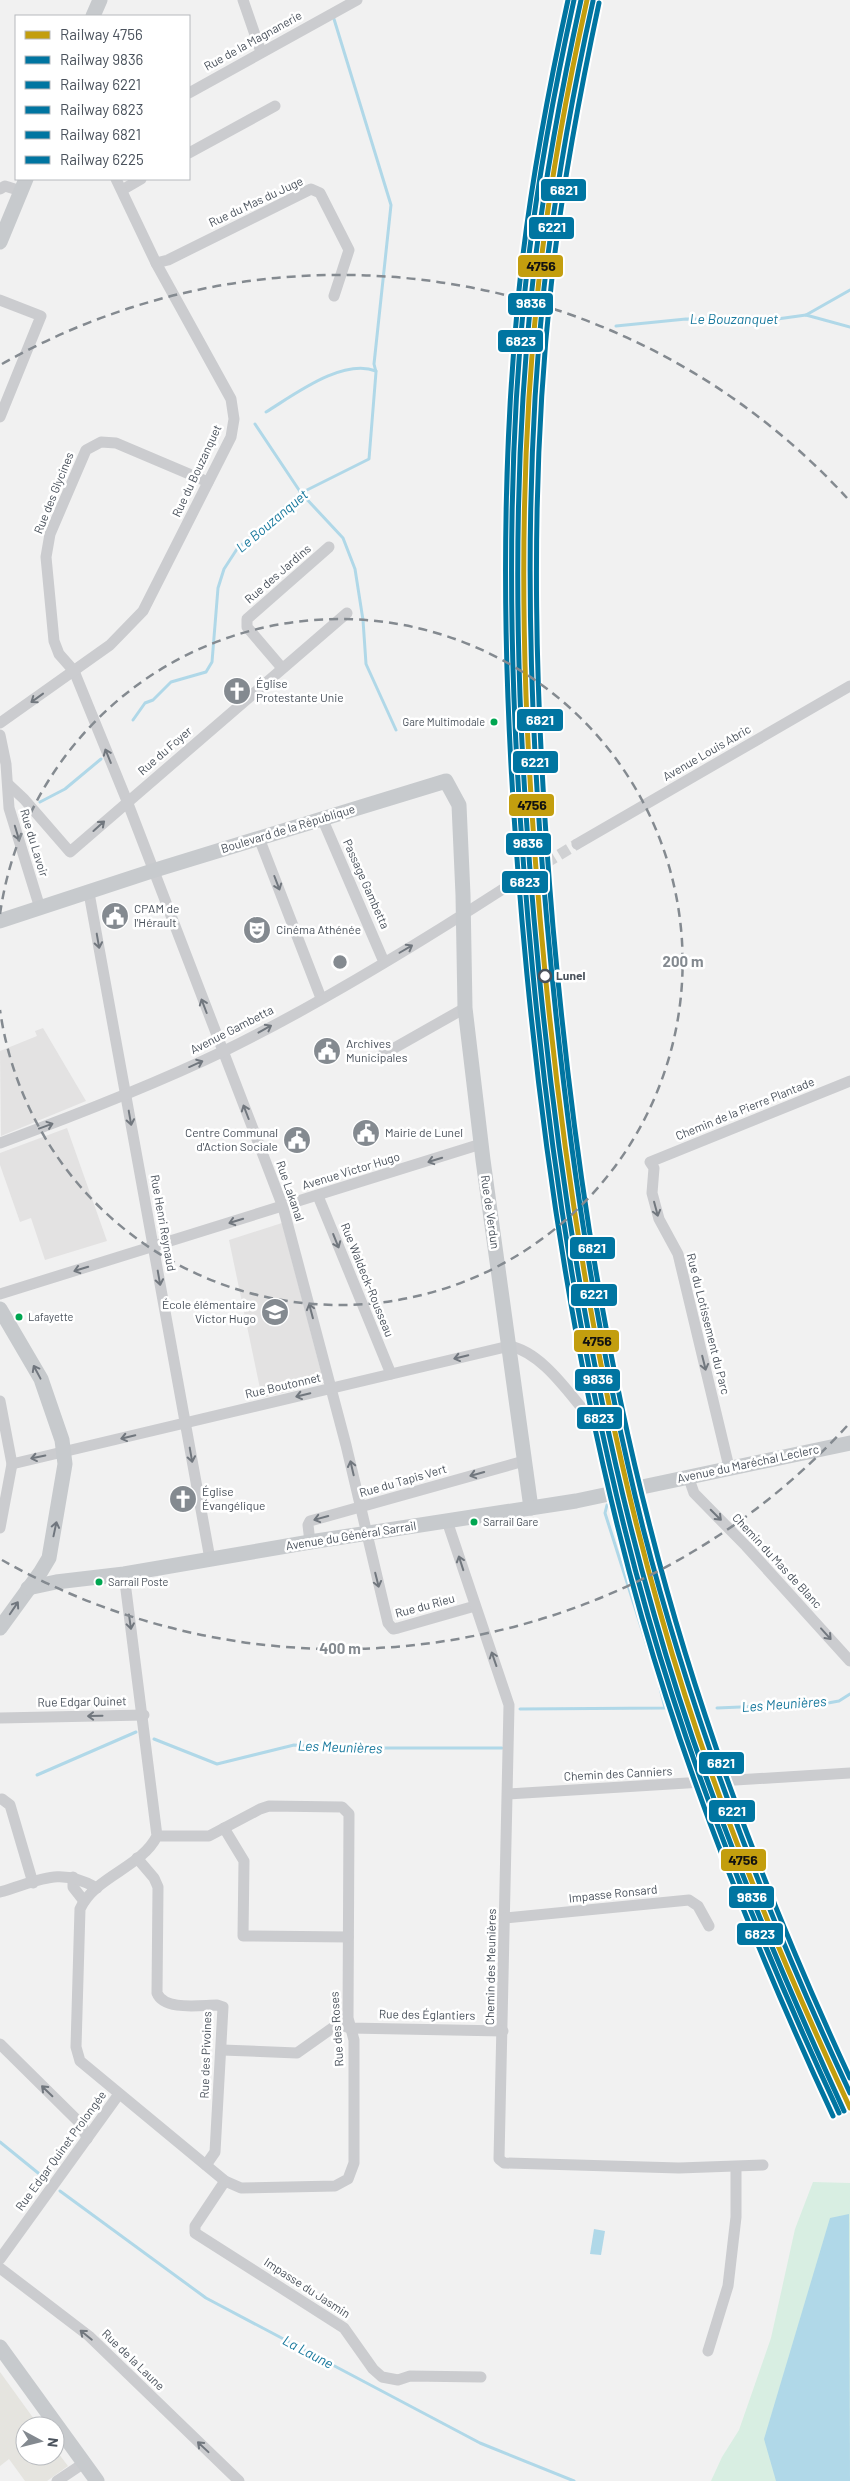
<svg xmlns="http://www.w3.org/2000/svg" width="850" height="2481" font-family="Barlow,sans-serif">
<rect width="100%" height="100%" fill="#f1f1f1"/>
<!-- commercial -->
<path fill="#e5e4df" d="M0 2372 39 2426H25V2456H55V2449L68 2466 47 2481H25L9 2459 0 2466Z"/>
<!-- education -->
<g fill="#e3e2e2">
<path d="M43 1028 86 1101 1 1136 0 1051 37 1036 35 1031Z"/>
<path d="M67 1128 107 1241 45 1260 31 1218 20 1222 0 1165V1153Z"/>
<path d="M282 1223 324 1383 262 1398 229 1240Z"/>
</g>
<!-- green -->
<path fill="#d8eee2" d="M813 2182 850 2183V2481H711L722 2457 739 2430 771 2338 795 2229Z"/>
<!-- water -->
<g fill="#b0d8e8">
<path d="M849 2214 850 2481H776L764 2439 830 2218Z"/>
<path d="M594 2229 605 2231 601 2255 590 2254Z"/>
</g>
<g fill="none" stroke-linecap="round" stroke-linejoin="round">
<!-- stream -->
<g stroke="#b0d8e8" stroke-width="3">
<path d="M806 315 850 290"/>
<path d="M616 326 686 319 770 320 806 315 850 327"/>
<path d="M266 412C294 395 342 358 376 371"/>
<path d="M255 424 301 493 343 538 355 569 363 620 366 664 396 730"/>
<path d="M133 720 145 703 153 700 171 682 206 672 212 662 218 588 224 569 237 549 301 493 369 459 376 372 374 364 391 205 334 19"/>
<path d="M40 802 65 789 101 759"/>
<path d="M607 1505 605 1513 650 1655"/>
<path d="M717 1708 828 1703 839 1701 850 1694"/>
<path d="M520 1709 665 1708 660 1688"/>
<path d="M154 1739 217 1764 294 1745 332 1748H502"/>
<path d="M37 1775 136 1732"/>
<path d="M0 2142 48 2181"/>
<path d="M60 2191 206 2298 480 2443 574 2481"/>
</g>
<!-- minor-tunnel -->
<path stroke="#d0d1d3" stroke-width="11" stroke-dasharray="11 5.5" stroke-linecap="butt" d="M503 889 577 844"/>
<!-- minor -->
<g stroke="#cbcccf" stroke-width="11">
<path d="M243 0 261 52"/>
<path d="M189 93 357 0"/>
<path d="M189 153 275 106"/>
<path d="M0 189 5 186 21 191"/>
<path d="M122 190 141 179"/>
<path d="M156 263 168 260 311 189 320 193 349 250 334 296"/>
<path d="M0 300 41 316 0 417"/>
<path d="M208 482 116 443 101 442 86 450 50 534 46 557 54 641 59 654 74 671 127 801 283 1207 346 1445 388 1623 393 1629 398 1628 475 1606"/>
<path d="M282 668 247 627V619L329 547"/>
<path d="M0 723 110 645 143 611 231 437 234 419 231 399 156 263 116 179"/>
<path d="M0 735 6 764 9 808 40 908"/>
<path d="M9 785 24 799 70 852 347 613"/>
<path d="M322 818 384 962"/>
<path d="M259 838 321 998"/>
<path d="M577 844 850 686"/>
<path d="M89 893 210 1559"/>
<path d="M382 1055 465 1008"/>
<path d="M0 1143C76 1115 151 1086 224 1051 320 1004 413 947 503 889"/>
<path d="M318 1196 391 1374"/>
<path d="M0 1294 481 1144"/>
<path d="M0 1401 12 1464 0 1528"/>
<path d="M12 1464 509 1346C538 1351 563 1385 581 1407"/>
<path d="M729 1467 678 1254 659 1219 652 1193 654 1168 650 1162 850 1081"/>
<path d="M688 1476 694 1493 746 1546 850 1661"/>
<path d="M447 1521 509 1705 499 2159 504 2163 679 2168 763 2165"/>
<path d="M310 1542 308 1525 310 1521 524 1461"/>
<path d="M124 1574 157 1836C141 1868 95 1876 80 1909L76 2047 80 2061 225 2181 241 2188 335 2186 348 2179 354 2163V2040L348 2018 349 1814 342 1807 269 1806 260 1809 209 1836H157"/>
<path d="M0 1718 144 1715"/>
<path d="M508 1794 850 1773"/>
<path d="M2 1799 10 1805 33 1883"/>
<path d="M224 1828 244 1861 243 1936 348 1937"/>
<path d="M137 1858 154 1878 158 1887 157 1993C164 2011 201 2005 217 2005L223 2007 215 2152 206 2165"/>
<path d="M73 1877V1887L84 1901"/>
<path d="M0 1892C39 1881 59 1866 97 1888"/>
<path d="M506 1918 689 1900 698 1906 709 1926"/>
<path d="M0 2044 82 2125 87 2139"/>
<path d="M222 2050 297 2053 338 2024 350 2028 503 2031"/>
<path d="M225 2181 195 2226V2233L344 2328 373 2369 382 2377 398 2380 410 2376 481 2377"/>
<path d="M0 2259 119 2094"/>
<path d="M0 2268 89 2336 239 2481"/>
<path d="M708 2351 728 2286 736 2217V2167"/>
<path d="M57 2481 84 2463"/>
</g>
<!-- major -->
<g stroke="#c7cacd" stroke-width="15">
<path d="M93 16 100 0"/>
<path d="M0 242 26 179"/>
<path d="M0 921 152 871 446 781 459 805 463 895 465 1008 483 1160 531 1508"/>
<path d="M0 1309 41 1379 62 1440 65 1464 49 1558 40 1573 0 1628"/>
<path d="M28 1588 56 1582 124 1574 310 1542 576 1501 850 1443"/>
<path d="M0 2347 97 2481"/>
</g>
<!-- rail-1 casing -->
<g stroke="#fff" stroke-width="9">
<path id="rail-1" d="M587 0C566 95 548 192 538 289 514 516 523 745 545 972 566 1188 600 1403 660 1612 708 1783 775 1947 850 2108"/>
</g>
<!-- rail-2 casing -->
<g stroke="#fff" stroke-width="9">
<path id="rail-2" d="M581 0C560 96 542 192 532 289 508 516 517 746 539 973 560 1189 594 1405 654 1614 702 1785 770 1949 844 2111"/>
</g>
<!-- rail-3 casing -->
<g stroke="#fff" stroke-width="9">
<path id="rail-3" d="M593 1C572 96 555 191 544 288 522 498 528 712 547 922 565 1126 593 1329 643 1528 693 1723 765 1911 850 2093"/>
</g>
<!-- rail-4 casing -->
<g stroke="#fff" stroke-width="9">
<path id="rail-4" d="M574 0C553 96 535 192 525 290 502 517 511 747 533 974 554 1191 588 1406 648 1616 697 1787 764 1952 839 2113"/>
</g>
<!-- rail-5 casing -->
<g stroke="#fff" stroke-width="9">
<path id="rail-5" d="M599 3C579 97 561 191 551 287 528 499 535 714 553 927 571 1129 599 1330 650 1527 698 1717 768 1901 850 2078"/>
</g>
<!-- rail-6 casing -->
<g stroke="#fff" stroke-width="9">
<path id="rail-6" d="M568 0C547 96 529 192 519 290 496 518 505 748 527 975 548 1192 582 1408 642 1618 691 1789 758 1954 833 2116"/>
</g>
<!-- rail-1 -->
<use href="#rail-1" stroke="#c39e0e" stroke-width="5"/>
<!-- rail-2 -->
<use href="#rail-2" stroke="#0075a1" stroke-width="5"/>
<!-- rail-3 -->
<use href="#rail-3" stroke="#0075a1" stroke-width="5"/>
<!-- rail-4 -->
<use href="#rail-4" stroke="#0075a1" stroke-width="5"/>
<!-- rail-5 -->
<use href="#rail-5" stroke="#0075a1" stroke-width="5"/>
<!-- rail-6 -->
<use href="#rail-6" stroke="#0075a1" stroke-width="5"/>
</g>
<!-- one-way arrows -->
<defs><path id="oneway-shaft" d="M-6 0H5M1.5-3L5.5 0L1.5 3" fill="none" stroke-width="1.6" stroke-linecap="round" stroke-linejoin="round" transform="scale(1.25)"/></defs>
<g stroke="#71777e">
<use href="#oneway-shaft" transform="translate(37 698) rotate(144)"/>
<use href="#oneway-shaft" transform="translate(108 756) rotate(-112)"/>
<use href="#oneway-shaft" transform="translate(99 826) rotate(-42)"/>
<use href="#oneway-shaft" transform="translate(17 833) rotate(73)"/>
<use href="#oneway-shaft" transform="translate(277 883) rotate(69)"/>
<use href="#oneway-shaft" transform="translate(98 941) rotate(80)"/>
<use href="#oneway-shaft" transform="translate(406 949) rotate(-30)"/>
<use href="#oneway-shaft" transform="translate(204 1006) rotate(-111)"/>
<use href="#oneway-shaft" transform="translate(265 1029) rotate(-29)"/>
<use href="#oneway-shaft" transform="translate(196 1064) rotate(-24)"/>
<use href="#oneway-shaft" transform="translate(246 1112) rotate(-111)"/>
<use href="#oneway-shaft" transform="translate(130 1118) rotate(80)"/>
<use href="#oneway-shaft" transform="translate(46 1126) rotate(-20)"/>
<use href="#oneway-shaft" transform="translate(435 1160) rotate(163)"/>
<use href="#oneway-shaft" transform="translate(656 1209) rotate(75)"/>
<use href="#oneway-shaft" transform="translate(236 1221) rotate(163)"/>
<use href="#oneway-shaft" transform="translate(336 1241) rotate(68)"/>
<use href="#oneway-shaft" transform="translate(81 1269) rotate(163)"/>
<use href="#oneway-shaft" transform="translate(159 1278) rotate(80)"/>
<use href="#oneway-shaft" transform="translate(311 1311) rotate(-105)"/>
<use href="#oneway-shaft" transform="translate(461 1357) rotate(167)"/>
<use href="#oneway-shaft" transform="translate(704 1363) rotate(76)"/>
<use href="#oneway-shaft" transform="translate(303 1395) rotate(167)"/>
<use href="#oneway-shaft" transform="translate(128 1437) rotate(167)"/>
<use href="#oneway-shaft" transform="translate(191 1455) rotate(80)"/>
<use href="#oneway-shaft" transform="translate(38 1457) rotate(168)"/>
<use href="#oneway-shaft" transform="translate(352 1468) rotate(-103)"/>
<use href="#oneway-shaft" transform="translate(477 1474) rotate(164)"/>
<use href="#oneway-shaft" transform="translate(716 1515) rotate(45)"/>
<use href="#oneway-shaft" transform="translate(321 1518) rotate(165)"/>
<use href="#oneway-shaft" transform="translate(461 1563) rotate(-108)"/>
<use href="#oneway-shaft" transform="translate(377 1580) rotate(76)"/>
<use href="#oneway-shaft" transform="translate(130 1622) rotate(82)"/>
<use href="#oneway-shaft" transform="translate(826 1634) rotate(48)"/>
<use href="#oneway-shaft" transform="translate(494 1659) rotate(-109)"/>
<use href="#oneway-shaft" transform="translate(95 1716) rotate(179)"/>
<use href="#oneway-shaft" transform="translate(47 2091) rotate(-136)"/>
<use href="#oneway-shaft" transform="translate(86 2335) rotate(-141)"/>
<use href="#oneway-shaft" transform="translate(203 2447) rotate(-137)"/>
</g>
<g stroke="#70767e">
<use href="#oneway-shaft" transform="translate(37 1372) rotate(-118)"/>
<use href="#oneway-shaft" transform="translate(55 1529) rotate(-78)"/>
<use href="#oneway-shaft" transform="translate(14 1608) rotate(-56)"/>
</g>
<!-- distance rings -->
<g fill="none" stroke="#848a90" stroke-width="2.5" stroke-dasharray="9 6">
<path d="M0 914A343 343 0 1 1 0 1010"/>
<path d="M847 1426A687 687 0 0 1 2 1560M2 364A687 687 0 0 1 847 498"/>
</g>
<!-- icons -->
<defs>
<g id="church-disc" transform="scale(1.4375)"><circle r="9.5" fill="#848a90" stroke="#fff"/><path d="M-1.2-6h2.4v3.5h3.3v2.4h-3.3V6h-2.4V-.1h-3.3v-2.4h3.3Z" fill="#fff"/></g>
<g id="civic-disc" transform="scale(1.4375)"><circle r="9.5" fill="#848a90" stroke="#fff"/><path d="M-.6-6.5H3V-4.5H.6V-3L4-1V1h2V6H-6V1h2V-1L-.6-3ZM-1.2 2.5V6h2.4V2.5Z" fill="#fff"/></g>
<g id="theatre-disc" transform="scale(1.4375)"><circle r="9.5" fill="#848a90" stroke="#fff"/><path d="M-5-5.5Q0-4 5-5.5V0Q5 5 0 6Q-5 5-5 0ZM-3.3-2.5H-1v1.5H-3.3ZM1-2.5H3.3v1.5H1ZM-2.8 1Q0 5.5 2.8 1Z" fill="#fff"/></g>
<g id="school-disc" transform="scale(1.4375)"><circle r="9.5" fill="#848a90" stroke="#fff"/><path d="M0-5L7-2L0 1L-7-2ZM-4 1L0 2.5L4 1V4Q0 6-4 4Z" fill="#fff"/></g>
</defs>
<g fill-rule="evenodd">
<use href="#church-disc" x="237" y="691"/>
<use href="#civic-disc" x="115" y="916"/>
<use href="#theatre-disc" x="257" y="930"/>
<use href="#civic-disc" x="327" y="1051"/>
<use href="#civic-disc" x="366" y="1133"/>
<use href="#civic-disc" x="297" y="1140"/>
<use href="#school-disc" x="275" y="1312"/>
<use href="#church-disc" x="183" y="1499"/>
</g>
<!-- markers -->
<g fill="#00a651" stroke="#fff" stroke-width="2">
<circle cx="494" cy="722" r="4.5"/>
<circle cx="19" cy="1317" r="4.5"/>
<circle cx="474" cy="1522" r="4.5"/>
<circle cx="99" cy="1582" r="4.5"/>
</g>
<circle fill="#fff" stroke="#4a525c" stroke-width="2.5" cx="545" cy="976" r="6"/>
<g text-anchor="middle" stroke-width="5" stroke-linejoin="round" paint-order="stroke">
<!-- bus labels -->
<g font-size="11" fill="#4a525c" stroke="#fff" text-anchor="start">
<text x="485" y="726" text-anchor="end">Gare Multimodale</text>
<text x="28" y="1321">Lafayette</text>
<text x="483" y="1526">Sarrail Gare</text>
<text x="108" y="1586">Sarrail Poste</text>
</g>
<!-- street labels -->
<g font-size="12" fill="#4a525c" stroke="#fff">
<text transform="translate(253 41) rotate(-29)" y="4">Rue de la Magnanerie</text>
<text transform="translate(256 202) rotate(-25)" y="4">Rue du Mas du Juge</text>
<text transform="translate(197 471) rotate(-65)" y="4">Rue du Bouzanquet</text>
<text transform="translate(54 493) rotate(-68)" y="4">Rue des Glycines</text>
<text transform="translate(278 574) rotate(-41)" y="4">Rue des Jardins</text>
<text transform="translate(165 751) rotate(-41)" y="4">Rue du Foyer</text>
<text transform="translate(707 753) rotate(-30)" y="4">Avenue Louis Abric</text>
<text transform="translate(288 829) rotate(-17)" y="4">Boulevard de la République</text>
<text transform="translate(34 843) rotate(73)" y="4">Rue du Lavoir</text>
<text transform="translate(366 884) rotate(66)" y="4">Passage Gambetta</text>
<text transform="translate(232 1030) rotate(-27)" y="4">Avenue Gambetta</text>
<text transform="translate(745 1109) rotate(-22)" y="4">Chemin de la Pierre Plantade</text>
<text transform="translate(351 1171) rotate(-17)" y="4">Avenue Victor Hugo</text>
<text transform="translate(290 1191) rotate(71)" y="4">Rue Lakanal</text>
<text transform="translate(490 1212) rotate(82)" y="4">Rue de Verdun</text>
<text transform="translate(163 1223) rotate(80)" y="4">Rue Henri Reynaud</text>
<text transform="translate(367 1280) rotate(68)" y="4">Rue Waldeck-Rousseau</text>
<text transform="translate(708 1324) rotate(76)" y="4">Rue du Lotissement du Parc</text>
<text transform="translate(283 1386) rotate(-13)" y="4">Rue Boutonnet</text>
<text transform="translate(748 1464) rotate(-12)" y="4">Avenue du Maréchal Leclerc</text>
<text transform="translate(403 1481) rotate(-16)" y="4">Rue du Tapis Vert</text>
<text transform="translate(351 1536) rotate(-9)" y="4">Avenue du Général Sarrail</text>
<text transform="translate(777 1561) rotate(47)" y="4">Chemin du Mas de Blanc</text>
<text transform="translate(425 1606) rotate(-15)" y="4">Rue du Rieu</text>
<text transform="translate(82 1702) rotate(-1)" y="4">Rue Edgar Quinet</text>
<text transform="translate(618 1774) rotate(-3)" y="4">Chemin des Canniers</text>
<text transform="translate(613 1894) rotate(-6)" y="4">Impasse Ronsard</text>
<text transform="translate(491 1967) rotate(-89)" y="4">Chemin des Meunières</text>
<text transform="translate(427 2015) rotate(1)" y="4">Rue des Églantiers</text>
<text transform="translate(337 2029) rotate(-94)" y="4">Rue des Roses</text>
<text transform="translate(206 2055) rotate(-88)" y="4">Rue des Pivoines</text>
<text transform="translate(61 2151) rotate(-54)" y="4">Rue Edgar Quinet Prolongée</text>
<text transform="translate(307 2288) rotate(33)" y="4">Impasse du Jasmin</text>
<text transform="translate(133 2360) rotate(44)" y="4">Rue de la Laune</text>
</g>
<!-- poi labels -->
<g font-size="12" fill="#4a525c" stroke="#fff" text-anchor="start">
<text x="256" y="688">Église<tspan x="256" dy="14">Protestante Unie</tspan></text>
<text x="134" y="913">CPAM de<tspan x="134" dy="14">l'Hérault</tspan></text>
<text x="276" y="934">Cinéma Athénée</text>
<text x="346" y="1048">Archives<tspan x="346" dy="14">Municipales</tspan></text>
<text x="278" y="1137" text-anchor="end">Centre Communal<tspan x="278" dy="14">d'Action Sociale</tspan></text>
<text x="385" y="1137">Mairie de Lunel</text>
<text x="256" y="1309" text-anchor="end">École élémentaire<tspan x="256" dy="14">Victor Hugo</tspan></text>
<text x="202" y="1496">Église<tspan x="202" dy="14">Évangélique</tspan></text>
</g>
<!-- stop labels -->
<g font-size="12" font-weight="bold" fill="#4a525c" stroke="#fff" text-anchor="start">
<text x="556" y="980">Lunel</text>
</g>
<!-- water labels -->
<g font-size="14" font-style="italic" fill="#1a7a9e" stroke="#fff">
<text x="734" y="324">Le Bouzanquet</text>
<text transform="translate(272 521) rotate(-40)" y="5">Le Bouzanquet</text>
<text transform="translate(784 1704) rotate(-4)" y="5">Les Meunières</text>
<text transform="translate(340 1747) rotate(2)" y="5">Les Meunières</text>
<text transform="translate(308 2352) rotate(28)" y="5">La Laune</text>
</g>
</g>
<circle cx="340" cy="962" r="8" fill="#848a90" stroke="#fff" stroke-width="2.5"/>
<g font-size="15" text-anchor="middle" font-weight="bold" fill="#848a90" stroke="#fff" stroke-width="5" stroke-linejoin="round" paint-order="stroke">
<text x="683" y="967">200 m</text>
<text x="340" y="1654">400 m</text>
</g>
<g stroke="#fff" stroke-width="2">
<rect x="540" y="178" width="47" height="24" rx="5" fill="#0075a1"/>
<rect x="528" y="216" width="47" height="24" rx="5" fill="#0075a1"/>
<rect x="517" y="254" width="47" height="24" rx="5" fill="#c39e0e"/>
<rect x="507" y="292" width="47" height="24" rx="5" fill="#0075a1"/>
<rect x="497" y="329" width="47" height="24" rx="5" fill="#0075a1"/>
<rect x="516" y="708" width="48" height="24" rx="5" fill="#0075a1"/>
<rect x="512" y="750" width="47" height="24" rx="5" fill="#0075a1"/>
<rect x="508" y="793" width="47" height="24" rx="5" fill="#c39e0e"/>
<rect x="505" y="832" width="47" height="24" rx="5" fill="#0075a1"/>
<rect x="501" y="870" width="48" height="24" rx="5" fill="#0075a1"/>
<rect x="569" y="1236" width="47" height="24" rx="5" fill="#0075a1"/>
<rect x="570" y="1283" width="48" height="24" rx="5" fill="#0075a1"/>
<rect x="573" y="1329" width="47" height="24" rx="5" fill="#c39e0e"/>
<rect x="574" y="1368" width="47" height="24" rx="5" fill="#0075a1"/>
<rect x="576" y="1406" width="47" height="24" rx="5" fill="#0075a1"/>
<rect x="698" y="1751" width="47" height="24" rx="5" fill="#0075a1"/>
<rect x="708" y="1799" width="48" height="24" rx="5" fill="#0075a1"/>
<rect x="720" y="1848" width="47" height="24" rx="5" fill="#c39e0e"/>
<rect x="728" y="1885" width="47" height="24" rx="5" fill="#0075a1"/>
<rect x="736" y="1922" width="48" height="24" rx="5" fill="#0075a1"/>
</g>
<g font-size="14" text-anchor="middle" font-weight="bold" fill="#fff">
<text x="564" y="195">6821</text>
<text x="552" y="232">6221</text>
<text x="531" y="308">9836</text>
<text x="521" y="346">6823</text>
<text x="540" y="725">6821</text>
<text x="535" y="767">6221</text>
<text x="528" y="848">9836</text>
<text x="525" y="887">6823</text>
<text x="592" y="1253">6821</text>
<text x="594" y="1299">6221</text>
<text x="598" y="1384">9836</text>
<text x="599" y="1423">6823</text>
<text x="721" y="1768">6821</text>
<text x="732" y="1816">6221</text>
<text x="752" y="1902">9836</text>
<text x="760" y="1939">6823</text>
</g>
<g font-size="14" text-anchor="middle" font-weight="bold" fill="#111">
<text x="541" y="271">4756</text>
<text x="532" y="810">4756</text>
<text x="597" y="1346">4756</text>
<text x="743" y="1865">4756</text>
</g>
<!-- legend -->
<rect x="15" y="15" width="175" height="165" fill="#ffffff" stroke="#b7babe"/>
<rect x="25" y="31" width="25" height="8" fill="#c39e0e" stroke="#b7babe"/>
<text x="60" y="40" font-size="15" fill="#4a525c">Railway 4756</text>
<rect x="25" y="56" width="25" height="8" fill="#0075a1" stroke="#b7babe"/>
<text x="60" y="65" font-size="15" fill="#4a525c">Railway 9836</text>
<rect x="25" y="81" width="25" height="8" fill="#0075a1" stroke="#b7babe"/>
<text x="60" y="90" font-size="15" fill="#4a525c">Railway 6221</text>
<rect x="25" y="106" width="25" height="8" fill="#0075a1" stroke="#b7babe"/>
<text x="60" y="115" font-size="15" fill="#4a525c">Railway 6823</text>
<rect x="25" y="131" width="25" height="8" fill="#0075a1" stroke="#b7babe"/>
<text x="60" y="140" font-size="15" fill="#4a525c">Railway 6821</text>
<rect x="25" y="156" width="25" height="8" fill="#0075a1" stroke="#b7babe"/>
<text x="60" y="165" font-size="15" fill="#4a525c">Railway 6225</text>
<!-- north arrow -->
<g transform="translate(40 2441) rotate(97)"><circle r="24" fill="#ffffff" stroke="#b7babe"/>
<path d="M0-4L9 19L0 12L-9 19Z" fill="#848a90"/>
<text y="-8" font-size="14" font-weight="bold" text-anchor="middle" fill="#4a525c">N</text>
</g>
</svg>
